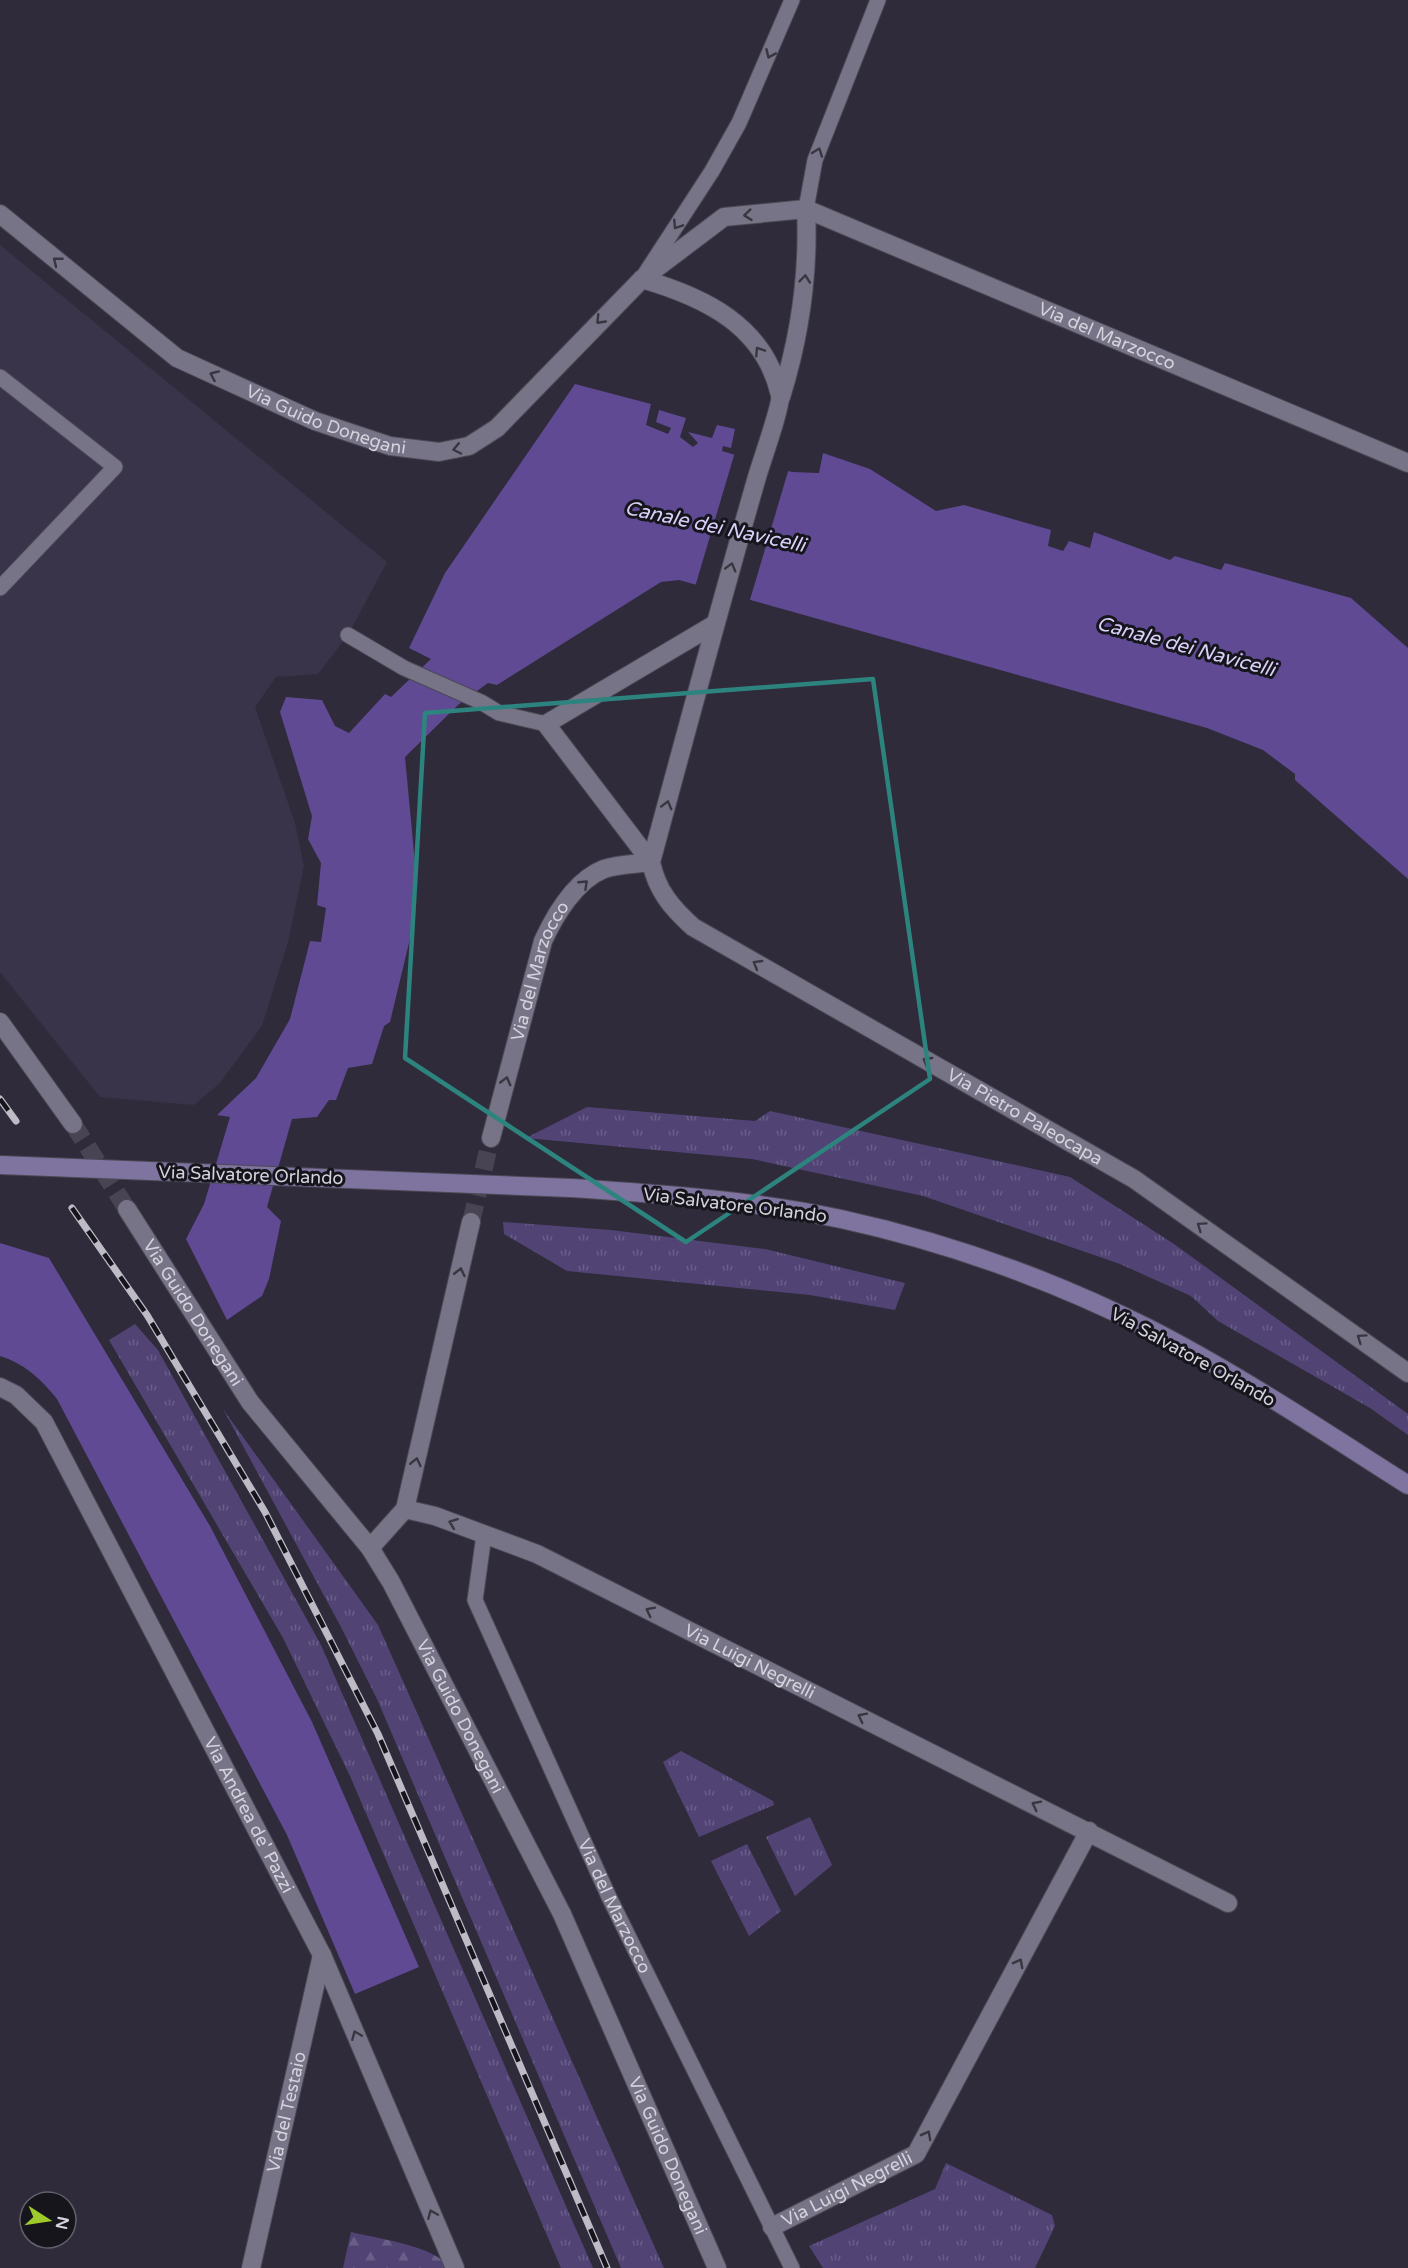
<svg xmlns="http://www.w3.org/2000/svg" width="1408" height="2268" font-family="'Varela Round',sans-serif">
<defs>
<pattern id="grass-tufts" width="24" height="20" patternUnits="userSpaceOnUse" patternTransform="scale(1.5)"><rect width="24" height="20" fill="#514475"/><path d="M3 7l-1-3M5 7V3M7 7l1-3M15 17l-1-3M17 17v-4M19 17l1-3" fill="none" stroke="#695e88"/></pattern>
<pattern id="forest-firs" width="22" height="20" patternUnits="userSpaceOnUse" patternTransform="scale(1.5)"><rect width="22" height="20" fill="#514475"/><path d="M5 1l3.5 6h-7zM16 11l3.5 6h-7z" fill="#695e88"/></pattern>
</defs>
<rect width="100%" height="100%" fill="#2f2b3b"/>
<!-- built -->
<path fill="#39344a" d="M0 245 387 562 348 635 318 674 276 677 255 707 295 823 304 866 288 942 262 1026 219 1084 194 1105 100 1097 0 972Z"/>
<!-- grass -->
<g fill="url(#grass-tufts)">
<path d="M587 1107 755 1121 770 1111 1070 1177 1174 1244 1408 1414V1435L1370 1408 1218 1321 1191 1296 1120 1264 923 1196 752 1159 526 1138Z"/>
<path d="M503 1222 611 1230 765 1249 905 1283 895 1310 810 1295 567 1271 504 1234Z"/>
<path d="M135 1324 158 1350 321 1645 593 2268H561L350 1776 283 1638 109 1340Z"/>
<path d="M223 1409 378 1625 664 2268H621L377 1699 341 1627Z"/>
<path d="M681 1751 773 1801 774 1805 699 1837 663 1762Z"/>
<path d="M810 1817 832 1865 795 1896 766 1837Z"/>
<path d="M747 1844 781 1911 749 1936 711 1861Z"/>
<path d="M946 2163 1052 2215 1055 2226 1035 2268H823L809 2246 935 2189Z"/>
</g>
<!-- forest -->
<path fill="url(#forest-firs)" d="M351 2232C374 2238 438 2246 449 2268H343Z"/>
<!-- water -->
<g fill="#5f4a93">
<path d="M575 384 651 404 646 425 668 434 671 428 656 422 659 410 686 418 680 437 693 447 698 443 688 432 712 438 717 425 735 429 731 448 723 446 722 451 792 472 819 473 823 453 870 469 936 511 964 505 1051 530 1048 546 1063 551 1069 541 1090 548 1094 532 1170 560 1175 556 1221 570 1225 563 1351 598 1408 648V879L1295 780V774L1263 750 1207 728 679 580 661 582 497 685 488 683 458 705 405 757 416 874 414 922 390 1022 384 1026 372 1064 348 1068 336 1100H329L317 1117 292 1119 267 1207 281 1221 269 1279 262 1296 227 1320 186 1239 204 1204 230 1117 217 1115 256 1078 290 1019 310 941 321 942 326 908 317 905 321 863 308 839 312 816 280 712 286 697 322 700 335 726 349 733 385 694 391 697 431 659 409 648 445 573Z"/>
<path d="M0 1243 49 1258 210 1526 312 1722 419 1967 355 1994 287 1835 57 1399C41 1379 25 1364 0 1356Z"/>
</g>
<!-- pier -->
<path fill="#2f2b3b" d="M735 452 789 468 749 603 695 587Z"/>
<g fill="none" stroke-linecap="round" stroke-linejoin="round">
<!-- minor-tunnel -->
<g stroke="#484453" stroke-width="18" stroke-dasharray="18 9" stroke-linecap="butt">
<path d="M73 1124 127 1209"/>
<path d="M471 1222 491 1138"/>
</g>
<!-- service casing -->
<g stroke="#4c4956" stroke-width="17">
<g id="service">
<path d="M806 209 815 160 878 0"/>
<path d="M645 274 712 171 739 123 792 0"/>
<path d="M0 377 115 467 0 588"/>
<path d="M348 635 404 668 481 702 499 713 546 724"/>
<path id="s1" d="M484 1535 475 1600 609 1897 792 2268"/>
</g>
</g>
<!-- minor casing -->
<g stroke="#4c4956" stroke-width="20">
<g id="minor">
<path id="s2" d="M0 214 177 358 315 421 390 446 439 452 469 446 497 428 642 279 724 217 806 209 1408 463"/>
<path id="s3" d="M642 279C704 297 764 325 780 395 782 404 761 463 757 477 720 605 686 733 651 862 657 891 672 908 693 927L1134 1179 1408 1373"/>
<path d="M781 397C800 336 809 273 806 209"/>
<path d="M651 862 546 724 715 624"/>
<path d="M0 1022 73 1124"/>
<path id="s4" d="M491 1138 543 941C555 915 576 880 604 869 619 864 636 864 651 862"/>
<path id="s5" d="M127 1209 250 1402 370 1548 391 1582 562 1914 717 2268"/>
<path id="s6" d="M0 1387 16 1395 44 1422 322 1955 455 2268"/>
<path id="s7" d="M405 1509 435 1516 537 1554 1228 1903"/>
<path d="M370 1548 405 1509 471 1222"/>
<path id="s8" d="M772 2227 916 2154 1089 1831"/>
<path id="s9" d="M251 2268 322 1955"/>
</g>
</g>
<!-- secondary casing -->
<g stroke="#4c4956" stroke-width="20">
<path id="secondary" d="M571 1188C661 1194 752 1200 841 1219 946 1242 1052 1280 1148 1328 1238 1374 1323 1431 1408 1485"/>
</g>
<!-- service -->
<use href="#service" stroke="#787487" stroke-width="15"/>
<!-- minor -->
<use href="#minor" stroke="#787487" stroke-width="18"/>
<!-- secondary -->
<use href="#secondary" stroke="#7f749f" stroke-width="18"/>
<!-- rail casing -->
<g stroke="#bdbbc6" stroke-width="7">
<g id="rail">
<path d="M0 1099 16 1121"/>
<path d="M72 1208 147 1315 265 1512 378 1734 607 2268"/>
</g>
</g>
<!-- rail -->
<use href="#rail" stroke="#16151c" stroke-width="4.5" stroke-dasharray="14" stroke-linecap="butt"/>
<!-- secondary-bridge casing -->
<g stroke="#4c4956" stroke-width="20" stroke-linecap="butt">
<path id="secondary-bridge" d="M0 1165 571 1188"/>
</g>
<!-- secondary-bridge -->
<use href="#secondary-bridge" stroke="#7f749f" stroke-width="18"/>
</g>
<!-- one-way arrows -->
<defs><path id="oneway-chevron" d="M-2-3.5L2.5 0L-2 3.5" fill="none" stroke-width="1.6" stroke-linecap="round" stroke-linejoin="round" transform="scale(1.5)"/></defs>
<g stroke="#383641">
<use href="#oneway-chevron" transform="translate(770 54) rotate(114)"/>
<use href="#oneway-chevron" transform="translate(818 152) rotate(-70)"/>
<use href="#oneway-chevron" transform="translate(748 215) rotate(174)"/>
<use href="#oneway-chevron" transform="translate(677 225) rotate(123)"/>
<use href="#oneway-chevron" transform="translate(57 261) rotate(-141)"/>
<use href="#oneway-chevron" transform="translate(805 279) rotate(-84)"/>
<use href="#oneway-chevron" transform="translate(600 320) rotate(134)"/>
<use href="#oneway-chevron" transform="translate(759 351) rotate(-123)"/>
<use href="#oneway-chevron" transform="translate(214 375) rotate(-156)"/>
<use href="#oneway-chevron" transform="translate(457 449) rotate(168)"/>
<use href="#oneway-chevron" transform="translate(731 567) rotate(-74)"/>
<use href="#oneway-chevron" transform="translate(667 805) rotate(-75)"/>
<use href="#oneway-chevron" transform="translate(584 884) rotate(-43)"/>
<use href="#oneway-chevron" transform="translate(757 964) rotate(-150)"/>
<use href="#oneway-chevron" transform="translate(927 1061) rotate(-150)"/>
<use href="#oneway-chevron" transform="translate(506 1081) rotate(-75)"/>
<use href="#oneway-chevron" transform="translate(1201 1226) rotate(-145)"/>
<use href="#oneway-chevron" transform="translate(460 1272) rotate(-77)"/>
<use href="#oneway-chevron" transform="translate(1361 1338) rotate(-145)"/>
<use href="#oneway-chevron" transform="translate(416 1462) rotate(-77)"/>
<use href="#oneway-chevron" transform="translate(453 1523) rotate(-159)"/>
<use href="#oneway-chevron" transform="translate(650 1611) rotate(-153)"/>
<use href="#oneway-chevron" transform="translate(862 1717) rotate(-153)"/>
<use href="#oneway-chevron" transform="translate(1036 1805) rotate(-153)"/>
<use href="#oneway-chevron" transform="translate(1019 1963) rotate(-62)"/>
<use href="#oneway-chevron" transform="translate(356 2035) rotate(-113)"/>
<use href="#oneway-chevron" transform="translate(927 2135) rotate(-62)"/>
<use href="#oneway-chevron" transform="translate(432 2214) rotate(-113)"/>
</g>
<!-- marked area -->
<path fill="none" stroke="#2d847e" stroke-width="4.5" stroke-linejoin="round" d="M873 679 930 1079 686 1242 405 1058 425 713Z"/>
<g text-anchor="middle" stroke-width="6" stroke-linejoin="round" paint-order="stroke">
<!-- street labels -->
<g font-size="18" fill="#d4d2dc" stroke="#16151c">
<text dy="6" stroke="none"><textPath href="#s2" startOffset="1292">Via del Marzocco</textPath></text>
<text dy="6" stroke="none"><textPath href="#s2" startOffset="390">Via Guido Donegani</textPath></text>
<text dy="6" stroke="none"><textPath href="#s4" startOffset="174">Via del Marzocco</textPath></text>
<text dy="6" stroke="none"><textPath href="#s3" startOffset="1136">Via Pietro Paleocapa</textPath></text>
<text transform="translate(251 1175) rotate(2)" y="6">Via Salvatore Orlando</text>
<text transform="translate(735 1205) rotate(7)" y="6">Via Salvatore Orlando</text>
<text dy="6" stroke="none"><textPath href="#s5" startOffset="123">Via Guido Donegani</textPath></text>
<text transform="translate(1193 1357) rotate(29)" y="6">Via Salvatore Orlando</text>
<text dy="6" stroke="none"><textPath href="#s7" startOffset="378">Via Luigi Negrelli</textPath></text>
<text dy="6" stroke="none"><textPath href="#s5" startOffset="609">Via Guido Donegani</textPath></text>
<text dy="6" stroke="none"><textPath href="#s6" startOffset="500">Via Andrea de' Pazzi</textPath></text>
<text dy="6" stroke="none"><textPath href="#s1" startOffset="402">Via del Marzocco</textPath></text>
<text dy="6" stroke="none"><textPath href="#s9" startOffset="160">Via del Testaio</textPath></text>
<text dy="6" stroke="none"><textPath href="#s5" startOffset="1095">Via Guido Donegani</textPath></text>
<text dy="6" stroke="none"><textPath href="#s8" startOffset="84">Via Luigi Negrelli</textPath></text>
</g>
<!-- water labels -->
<g font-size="20" font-style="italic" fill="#d9d0fa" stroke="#16151c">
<text transform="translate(715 526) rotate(12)" y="7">Canale dei Navicelli</text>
<text transform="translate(1186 646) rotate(15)" y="7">Canale dei Navicelli</text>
</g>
</g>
<!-- north arrow -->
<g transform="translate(48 2220) rotate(102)"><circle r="28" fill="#16151c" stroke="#626169" stroke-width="1.5"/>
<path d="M0-4.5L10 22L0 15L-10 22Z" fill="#9fca2c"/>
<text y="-9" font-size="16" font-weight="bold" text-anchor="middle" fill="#d4d2dc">N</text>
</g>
</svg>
